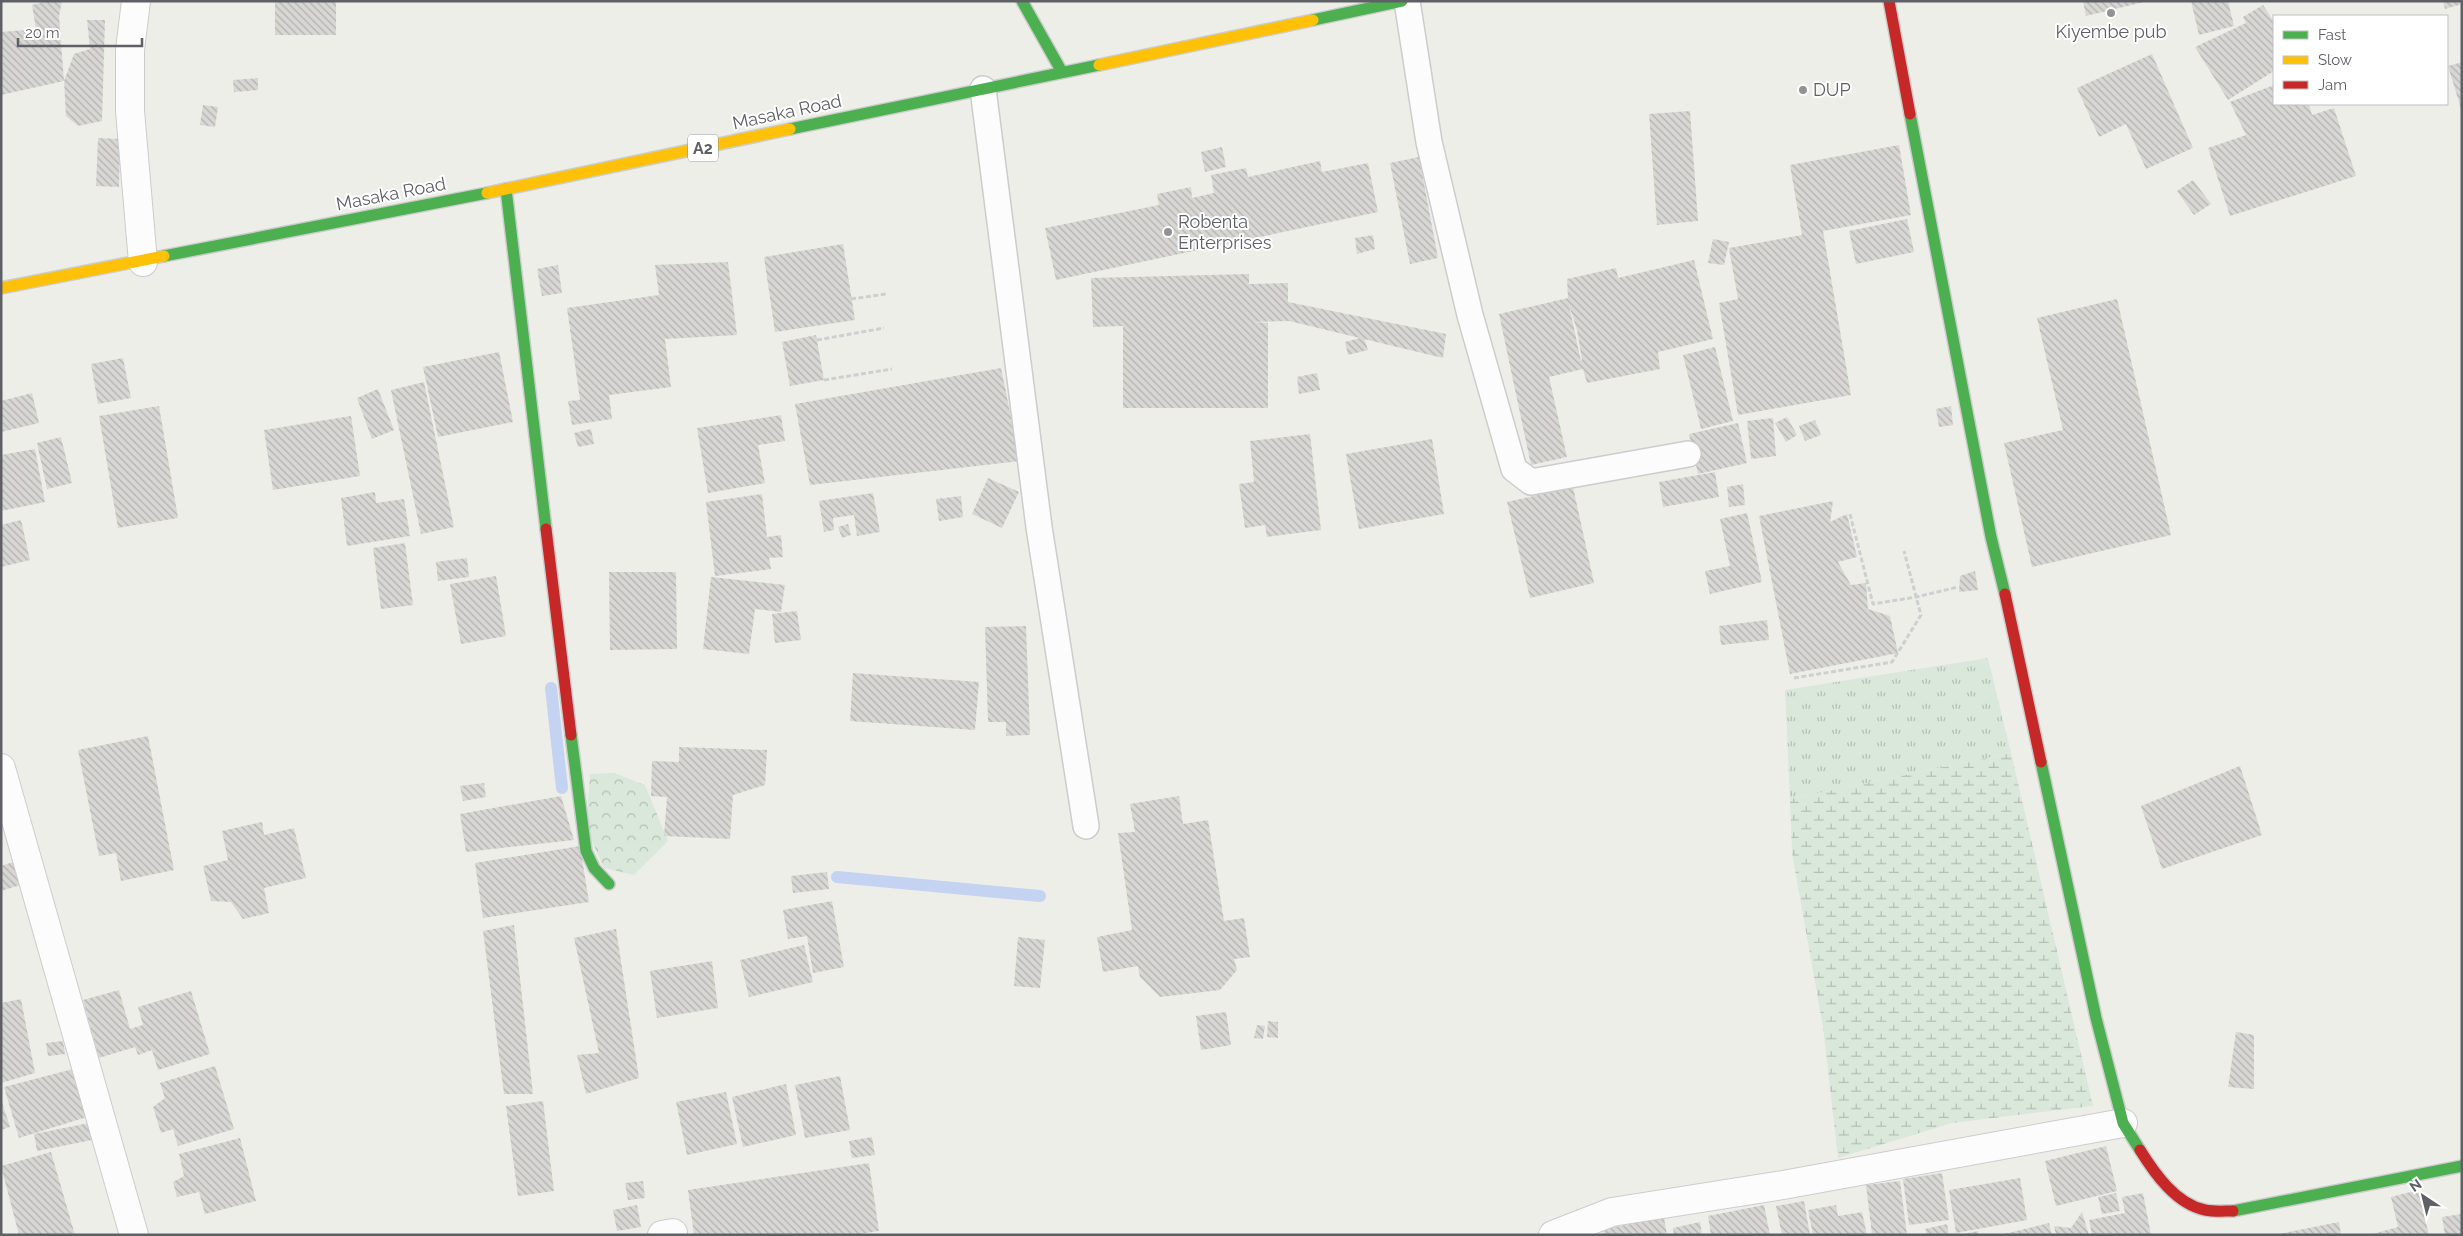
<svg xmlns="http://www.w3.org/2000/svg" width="2463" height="1236" font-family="Raleway,sans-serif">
<defs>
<pattern id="grass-tufts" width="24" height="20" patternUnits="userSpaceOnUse" patternTransform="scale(1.25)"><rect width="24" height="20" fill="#d9e8da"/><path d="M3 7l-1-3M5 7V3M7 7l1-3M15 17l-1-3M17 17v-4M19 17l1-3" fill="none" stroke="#b3bfb5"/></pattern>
<pattern id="forest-crowns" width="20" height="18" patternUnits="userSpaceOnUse" patternTransform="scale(1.25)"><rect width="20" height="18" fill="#d9e8da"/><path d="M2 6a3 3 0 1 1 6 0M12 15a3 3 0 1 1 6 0" fill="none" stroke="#b3bfb5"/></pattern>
<pattern id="wetland-marsh" width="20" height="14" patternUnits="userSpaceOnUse" patternTransform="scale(1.25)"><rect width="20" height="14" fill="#d9e8da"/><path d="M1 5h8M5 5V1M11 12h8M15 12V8" fill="none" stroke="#b3bfb5"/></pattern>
<pattern id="building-back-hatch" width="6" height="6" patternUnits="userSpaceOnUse" patternTransform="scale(1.25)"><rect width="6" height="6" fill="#d8d7d4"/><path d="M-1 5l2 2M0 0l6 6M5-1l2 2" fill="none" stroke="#b2b2b0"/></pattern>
</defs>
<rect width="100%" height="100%" fill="#eeeee9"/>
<!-- grass -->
<path fill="url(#grass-tufts)" d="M1988 658 2011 753 1790 799 1785 690Z"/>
<!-- forest -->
<path fill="url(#forest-crowns)" d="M614 773 645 785 668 841 634 875 604 868 586 828 590 774Z"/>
<!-- wetland -->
<path fill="url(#wetland-marsh)" d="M2011 753 2093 1106 1952 1123 1838 1158 1823 1027 1792 853 1790 799Z"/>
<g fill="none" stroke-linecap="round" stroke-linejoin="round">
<!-- stream -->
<g stroke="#c4d3f1" stroke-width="12">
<path d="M551 688 562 788"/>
<path d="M837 877 1040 896"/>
</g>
</g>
<!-- building -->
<g fill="url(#building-back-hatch)" fill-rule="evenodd">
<path d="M47 1H62L59 16 64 81 1 95V32L36 29 32 5Z"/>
<rect x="275" y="1" width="61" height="34"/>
<path d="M2083 1H2144V2L2086 16Z"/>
<path d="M2191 1H2228L2234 26 2199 35Z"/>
<path d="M2443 1H2462V4L2445 9Z"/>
<path d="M2263 5 2274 22V71L2228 100 2195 47 2246 23 2243 17Z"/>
<path d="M87 20H105L102 121 78 126 66 116 64 81 74 54 90 49Z"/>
<path d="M2152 54 2193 148 2146 169 2126 124 2099 137 2077 88Z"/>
<path d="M2462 62V109H2461L2448 66Z"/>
<path d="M258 78V90L234 92 233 80Z"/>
<path d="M2274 85V104H2309L2312 115 2334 108 2356 176 2230 216 2208 148 2246 135 2230 102Z"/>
<path d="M203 105 218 107 215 127 200 125Z"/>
<path d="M1690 111 1698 221 1657 225 1649 114Z"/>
<path d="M98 138 120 139 119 187 96 186Z"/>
<path d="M1899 145 1911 215 1823 231 1851 395 1738 415 1719 303 1738 299 1729 248 1802 235 1790 165Z"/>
<path d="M1222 147 1226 167 1205 172 1201 152Z"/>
<path d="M1419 157 1438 258 1410 264 1390 163Z"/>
<path d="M1320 161 1322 172 1368 163 1378 212 1056 280 1045 228 1159 205 1157 194 1191 187 1192 198 1214 193 1211 175 1246 168 1248 177Z"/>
<path d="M2193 180 2211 204 2194 215 2177 191Z"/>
<path d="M1907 219 1914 252 1856 264 1849 231Z"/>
<path d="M1373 235 1375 249 1357 254 1355 238Z"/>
<path d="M1713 239 1729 242 1724 265 1708 263Z"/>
<path d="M843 244 855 320 775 332 764 257Z"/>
<path d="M1694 260 1713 339 1658 352 1660 369 1587 383 1583 369 1549 377 1567 457 1531 465 1499 314 1568 298 1567 279 1616 268 1618 278ZM1569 305 1577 330 1582 360 1581 361Z"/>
<path d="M728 262 737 335 665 339 671 387 609 395 612 419 572 425 568 401 580 400 567 308 659 295 655 265Z"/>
<path d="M558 265 562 293 542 296 537 269Z"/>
<path d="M1249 274V284L1288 283V302L1446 334 1443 358 1289 321 1253 322 1268 323V408H1123V326L1093 327 1091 278Z"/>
<path d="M2117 299 2171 535 2032 567 2004 443 2063 430 2037 318Z"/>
<path d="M816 335 824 380 790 386 782 342Z"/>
<path d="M1364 337 1368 350 1348 355 1345 342Z"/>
<path d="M1715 347 1733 421 1701 429 1683 355Z"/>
<path d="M499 352 513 422 438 437 423 367Z"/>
<path d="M123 358 131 398 98 404 91 364Z"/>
<path d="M1001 368 1020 461 810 485 795 404Z"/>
<path d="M1317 373 1320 390 1299 394 1297 377Z"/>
<path d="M424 382 454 527 421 534 391 390Z"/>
<path d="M378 389 394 430 372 439 357 398Z"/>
<path d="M32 393 39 423 1 432V401Z"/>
<path d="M159 406 178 518 118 528 99 416Z"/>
<path d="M1951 406 1953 425 1939 427 1936 409Z"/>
<path d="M781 415 785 441 758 445 765 483 708 493 697 428Z"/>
<path d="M351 416 360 476 273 490 264 430Z"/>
<path d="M1787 417 1797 435 1786 442 1775 423Z"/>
<path d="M1773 418 1776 456 1751 459 1747 421Z"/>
<path d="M1815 420 1821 435 1805 441 1799 426Z"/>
<path d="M1738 423 1747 463 1698 474 1689 434Z"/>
<path d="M591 429 594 444 578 447 574 433Z"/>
<path d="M1310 434 1321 530 1267 537 1265 525 1245 528 1239 484 1254 482 1250 441Z"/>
<path d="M61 437 72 483 47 489 37 443Z"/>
<path d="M1432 439 1444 514 1359 529 1346 454Z"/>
<path d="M35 449 45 502 1 511V455Z"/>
<path d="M1715 472 1719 497 1663 507 1659 482Z"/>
<path d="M988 478 1019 492 1002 528 972 514Z"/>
<path d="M1743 484 1745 505 1729 507 1727 487Z"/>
<path d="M1573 487 1594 583 1530 598 1507 502Z"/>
<path d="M375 492 376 503 404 499 410 536 347 546 341 498Z"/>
<path d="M873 493 880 532 857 536 854 515 833 518 834 530 824 532 819 501Z"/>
<path d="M762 494 767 537 781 535 783 557 769 558 771 569 715 576 706 502Z"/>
<path d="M961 496 963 517 939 521 936 499Z"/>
<path d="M1833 501 1830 522 1847 514 1857 557 1838 562 1851 585 1866 583 1868 609 1890 616 1898 653 1790 674 1759 516Z"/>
<path d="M1747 513 1762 582 1710 594 1705 571 1730 566 1720 519Z"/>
<path d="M21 520 30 560 1 567V525Z"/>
<path d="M848 524 851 535 842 538 838 527Z"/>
<path d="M405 543 413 605 381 609 373 548Z"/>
<path d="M467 558 469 577 438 581 436 562Z"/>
<path d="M1975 571 1978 590 1959 592 1960 576Z"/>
<path d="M609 572H676L677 649 610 650Z"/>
<path d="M496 576 506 636 461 644 450 584Z"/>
<path d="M711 577 785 585 781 612 755 609 749 654 703 649Z"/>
<path d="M797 611 801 640 775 643 772 614Z"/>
<path d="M1767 620 1769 640 1721 645 1719 626Z"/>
<path d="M1026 626 1030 735 1006 736V722H988L985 627Z"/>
<path d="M853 673 979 682 975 730 850 721Z"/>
<path d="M148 736 174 870 121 881 116 853 99 856 78 750Z"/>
<path d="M679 747 767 750 765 785 733 795 730 839 664 836 667 797 651 796 652 761 679 762Z"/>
<path d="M2240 766 2262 835 2162 869 2141 806Z"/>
<path d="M484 783 486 797 463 801 460 786Z"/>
<path d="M561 796 574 840 466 852 460 814Z"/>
<path d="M1179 796 1183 824 1208 820 1224 921 1244 918 1250 957 1234 959 1237 970 1220 990 1160 997 1140 977 1138 966 1103 972 1097 937 1132 930 1118 833 1135 832 1130 804Z"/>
<path d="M262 822 264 835 294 828 306 878 264 888 269 913 243 919 231 902 211 901 203 866 228 860 222 831Z"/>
<path d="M580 846 589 902 483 918 475 863Z"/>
<path d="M19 860 27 883 1 891V866Z"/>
<path d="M827 872 829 889 793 893 791 876Z"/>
<path d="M832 901 844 967 813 973 807 936 788 939 783 910Z"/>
<path d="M514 925 533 1094H504L483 931Z"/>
<path d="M616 929 639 1078 586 1094 577 1055 599 1053 574 938Z"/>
<path d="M1018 937 1045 940 1040 988 1014 986Z"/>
<path d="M804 945 813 982 749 997 740 960Z"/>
<path d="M712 961 718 1008 657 1018 650 971Z"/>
<path d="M119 990 130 1029 143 1025 138 1007 191 991 210 1054 158 1070 152 1050 138 1055 135 1047 99 1058 83 1000Z"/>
<path d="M21 999 35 1073 1 1083V1003Z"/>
<path d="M1226 1012 1231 1045 1201 1050 1196 1016Z"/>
<path d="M1268 1021 1278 1022V1038L1267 1037Z"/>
<path d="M1257 1025 1265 1026 1263 1039 1254 1038Z"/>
<path d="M2236 1032 2254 1035V1089L2228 1087Z"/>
<path d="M63 1041 65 1054 48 1056 46 1043Z"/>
<path d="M215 1066 234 1129 178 1146 173 1129 161 1133 153 1107 165 1098 160 1083Z"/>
<path d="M73 1069 87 1117 19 1138 4 1087Z"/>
<path d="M840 1076 850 1130 805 1138 795 1085Z"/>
<path d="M786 1084 796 1135 743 1147 732 1097Z"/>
<path d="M726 1092 737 1144 687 1155 676 1102Z"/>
<path d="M1 1099 10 1127 1 1130Z"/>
<path d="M543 1101 554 1191 518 1196 506 1106Z"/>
<path d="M89 1123 92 1140 37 1151 34 1134Z"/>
<path d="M872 1137 875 1155 852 1158 849 1141Z"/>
<path d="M240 1138 256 1201 205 1214 199 1192 177 1197 173 1182 184 1176 179 1154Z"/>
<path d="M2106 1146 2117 1191 2056 1206 2045 1161Z"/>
<path d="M51 1152 75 1235H19L1 1166Z"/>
<path d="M869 1163 879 1231 853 1235H694L688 1190Z"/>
<path d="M1942 1173 1949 1220 1909 1225 1903 1179Z"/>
<path d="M2020 1178 2027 1220 1956 1233 1949 1190Z"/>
<path d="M643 1181 645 1198 628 1200 625 1183Z"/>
<path d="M1900 1181 1907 1235H1872L1866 1185Z"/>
<path d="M2418 1190 2429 1235H2369L2398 1227 2391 1197Z"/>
<path d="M2116 1193 2120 1211 2102 1214 2098 1197Z"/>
<path d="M2143 1193 2151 1235H2092L2089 1220 2125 1213 2122 1197Z"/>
<path d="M1804 1201 1810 1235H1782L1776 1206Z"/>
<path d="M637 1205 641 1227 617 1231 613 1210Z"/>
<path d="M1764 1205 1770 1235H1711L1708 1216Z"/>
<path d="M1836 1205 1838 1216 1862 1212 1867 1235H1813L1808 1210Z"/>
<path d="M2082 1212 2089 1235H2056L2054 1226 2071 1228Z"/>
<path d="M2462 1214V1235H2445L2442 1217Z"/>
<path d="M1664 1218 1667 1235H1604L1603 1229Z"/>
<path d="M1700 1222 1702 1235H1674L1673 1228Z"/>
<path d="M2339 1222 2341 1235H2279V1234Z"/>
<path d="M2049 1223 2052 1235H2004V1234Z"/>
<path d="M1947 1224 1949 1235H1927L1925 1229Z"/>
<path d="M1978 1231 1979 1235H1963V1234Z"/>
</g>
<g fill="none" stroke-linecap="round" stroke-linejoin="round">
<!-- lane casing -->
<g stroke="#ccc" stroke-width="28">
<g id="lane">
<path d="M1407 1 1429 142 1470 315 1514 469 1531 482 1688 454"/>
<path d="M983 89 1039 527 1086 826"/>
</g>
</g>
<!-- street casing -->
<g stroke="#ccc" stroke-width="30">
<g id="street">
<path d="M136 1 130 50V111L143 262"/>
<path d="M1 768 134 1235"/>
<path d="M662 1235 673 1233"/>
<path d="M1553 1235 1612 1212 1783 1185 2123 1123"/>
</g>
</g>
<!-- fast casing -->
<g stroke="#cbcccc" stroke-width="14">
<g id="fast">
<path d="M1022 1 1062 72"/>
<path d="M1313 20 1402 1"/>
<path d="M1910 114 1991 537 2005 594"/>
<path d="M790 129 1099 65"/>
<path d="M506 189 546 529"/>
<path d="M164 256 487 193"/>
<path d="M571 735 586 851 594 868 609 884"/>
<path d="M2041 762 2096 1018 2123 1123 2140 1150"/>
<path d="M2233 1211 2462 1166"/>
</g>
</g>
<!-- slow casing -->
<g stroke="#cbcccc" stroke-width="14">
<g id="slow">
<path d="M1099 65 1313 20"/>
<path d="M487 193 790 129"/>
<path d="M1 288 164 256"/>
</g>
</g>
<!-- jam casing -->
<g stroke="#cbcccc" stroke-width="14">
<g id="jam">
<path d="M1889 1 1910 114"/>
<path d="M546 529 571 735"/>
<path d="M2005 594 2041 762"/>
<path d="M2140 1150C2155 1174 2176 1204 2205 1210 2214 1212 2224 1211 2233 1211"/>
</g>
</g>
<!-- path -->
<g stroke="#ccd0cf" stroke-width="3" stroke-dasharray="5 2.5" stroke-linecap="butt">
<path d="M851 299 886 294"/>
<path d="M817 340 884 328"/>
<path d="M824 380 892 369"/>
<path d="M1850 514 1873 604 1916 597 1958 587"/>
<path d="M1794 678 1892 662 1921 615 1904 551"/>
</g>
<!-- lane -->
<use href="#lane" stroke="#fcfcfc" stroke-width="25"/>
<!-- street -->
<use href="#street" stroke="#fcfcfc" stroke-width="28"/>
<!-- fast -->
<use href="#fast" stroke="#4caf50" stroke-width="11"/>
<!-- slow -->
<use href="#slow" stroke="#ffc107" stroke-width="11"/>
<!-- jam -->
<use href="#jam" stroke="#c62828" stroke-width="11"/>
</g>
<!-- markers -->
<g fill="#919294" stroke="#fff" stroke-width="2">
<circle cx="2111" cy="13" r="5"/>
<circle cx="1803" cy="90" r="5"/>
<circle cx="1168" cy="232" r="5"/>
</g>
<g text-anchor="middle" stroke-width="4" stroke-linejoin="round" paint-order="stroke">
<!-- shield labels -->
<rect fill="#fff" stroke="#8f9094" stroke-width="1" x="688" y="134.5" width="30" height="27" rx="4"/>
<g font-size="16" font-weight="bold" fill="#5f6066">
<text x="703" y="154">A2</text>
</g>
<!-- poi labels -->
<g font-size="18" fill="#5f6066" stroke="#fff" text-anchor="start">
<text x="2111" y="38" text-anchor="middle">Kiyembe pub</text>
<text x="1813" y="96">DUP</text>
<text x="1178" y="228">Robenta<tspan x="1178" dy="21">Enterprises</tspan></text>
</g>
<!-- street labels -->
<g font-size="18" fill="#5f6066" stroke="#fff">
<text transform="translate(787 112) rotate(-12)" y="6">Masaka Road</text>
<text transform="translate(391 194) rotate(-11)" y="6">Masaka Road</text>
</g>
</g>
<!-- border -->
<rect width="2463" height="1236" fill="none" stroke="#5f6066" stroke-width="5"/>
<!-- legend -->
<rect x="2273" y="15" width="175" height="90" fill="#ffffff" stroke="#bfbfc2"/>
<rect x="2283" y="31" width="25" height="8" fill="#4caf50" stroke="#bfbfc2"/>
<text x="2318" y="40" font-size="15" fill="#5f6066">Fast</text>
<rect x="2283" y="56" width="25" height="8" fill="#ffc107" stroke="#bfbfc2"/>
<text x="2318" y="65" font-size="15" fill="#5f6066">Slow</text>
<rect x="2283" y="81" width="25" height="8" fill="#c62828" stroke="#bfbfc2"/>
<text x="2318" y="90" font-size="15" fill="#5f6066">Jam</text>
<!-- north arrow -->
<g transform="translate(2423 1196) rotate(325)" stroke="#ffffff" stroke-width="4" paint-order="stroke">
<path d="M0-4L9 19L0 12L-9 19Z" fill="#5f6066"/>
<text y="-8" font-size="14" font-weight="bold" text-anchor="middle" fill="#5f6066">N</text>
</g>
<!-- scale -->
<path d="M18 38v8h124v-8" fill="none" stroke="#5f6066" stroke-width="2.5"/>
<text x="25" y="38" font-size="15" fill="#5f6066" stroke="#ffffff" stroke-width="4" paint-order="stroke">20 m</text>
</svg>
